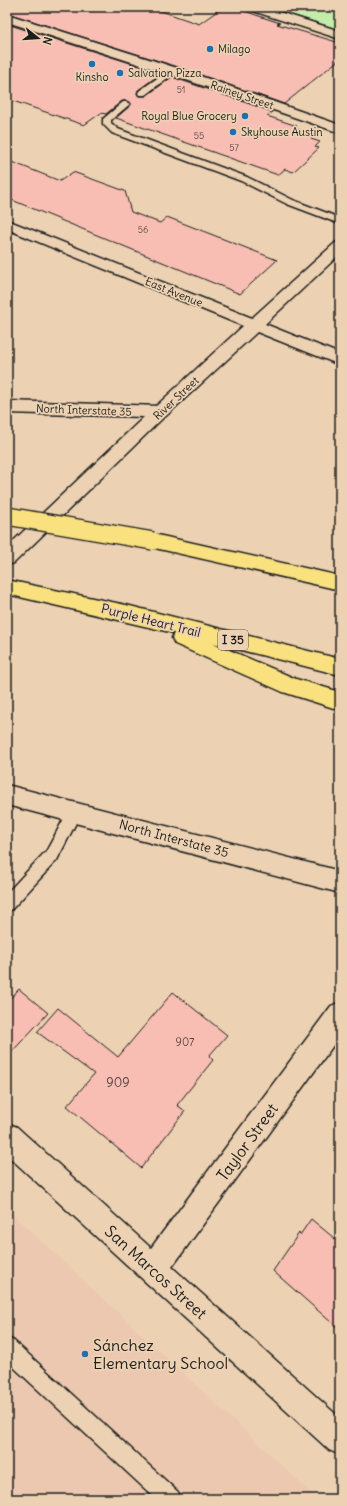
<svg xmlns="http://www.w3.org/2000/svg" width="347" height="1506" font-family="Delius,sans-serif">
<rect width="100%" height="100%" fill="#ecd2b3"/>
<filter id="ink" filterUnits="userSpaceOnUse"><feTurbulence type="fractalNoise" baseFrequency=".025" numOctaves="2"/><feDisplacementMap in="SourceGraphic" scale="8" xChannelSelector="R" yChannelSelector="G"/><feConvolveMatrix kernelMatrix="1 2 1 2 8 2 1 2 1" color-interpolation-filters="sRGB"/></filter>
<g filter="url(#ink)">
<!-- built -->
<path fill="#ecc8b0" d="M7 1209 318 1499H7Z"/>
<!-- green -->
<path fill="#c3eda9" stroke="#708462" d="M267 7H340V30Z"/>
<!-- building -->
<g fill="#f9beb3" stroke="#1c1c1c">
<path d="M7 7H149L199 24 223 7H232L280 23 277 24 340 43V59L284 104 178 67 7 13Z"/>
<path d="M7 24 162 73 138 90 137 94 139 96H146L172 77 273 112 267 116 297 126 294 128 315 135 311 139 320 142 315 147 319 148 293 172 285 169 278 175 116 118 131 105V103L127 101H122L106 114 101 113 84 125 7 99Z"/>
<path d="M7 160 60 181 73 172 125 191 131 212 160 223 167 217 277 260 240 294 7 198Z"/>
<path d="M19 989 48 1013 7 1057V1002Z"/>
<path d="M173 992 227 1035 209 1056 213 1060 177 1105 185 1111 141 1168 67 1106 94 1074 37 1032 58 1008 118 1057Z"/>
<path d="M311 1219 340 1243V1330L273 1271 299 1233 300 1235Z"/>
</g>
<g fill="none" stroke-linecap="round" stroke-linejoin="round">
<!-- lane casing -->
<g stroke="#1c1c1c" stroke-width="3">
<g id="lane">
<path d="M170 69H176L177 71 145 95H139L138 93 139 91Z"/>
<path d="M123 102H126L130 104 111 120V123L118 129 247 177 293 200 340 218V224L287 204 241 181 112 133 103 124V119Z"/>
<path d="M74 807 79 809 81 813 57 860 12 909 7 911V893L47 850 69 809Z"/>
<path d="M7 1338 14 1341 178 1492 181 1499H156L7 1361Z"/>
</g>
</g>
<!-- street casing -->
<g stroke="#1c1c1c" stroke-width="3">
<g id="street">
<path d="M245 7H263L340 31V39L247 9Z"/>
<path d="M7 14 177 68 340 125V133L169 74 7 22Z"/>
<path d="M7 220 252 318 335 243 340 241V254L265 324 340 354V365L257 332 166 416 160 418 154 416 151 412 154 408 243 326 7 229Z"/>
<path d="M340 1002V1036L172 1267 340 1418V1455L329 1450 7 1155V1123L17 1127 151 1248 331 1006Z"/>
</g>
</g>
<!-- secondary casing -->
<g stroke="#1c1c1c" stroke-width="3">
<g id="secondary">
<path d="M7 401 160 406 166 408 169 412 14 563 7 565V547L144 417 7 413Z"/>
<path d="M7 785 340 871V893L7 805Z"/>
</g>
</g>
<!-- highway casing -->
<g stroke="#1c1c1c" stroke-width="3">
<g id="highway">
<path d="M153 534 340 576V590L146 546 143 541 146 536Z"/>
<path d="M7 580 126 605 340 659V675L213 643 296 679 340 692V710L283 692 175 644 172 638 174 633 7 594Z"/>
</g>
</g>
<!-- lane -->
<use href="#lane" fill="#ecd2b3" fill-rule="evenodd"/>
<!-- street -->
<use href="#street" fill="#ecd2b3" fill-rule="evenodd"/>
<!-- secondary -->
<use href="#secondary" fill="#ecd2b3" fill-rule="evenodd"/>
<!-- highway -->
<use href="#highway" fill="#fae180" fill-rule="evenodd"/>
<!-- highway-bridge casing -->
<g stroke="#1c1c1c" stroke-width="20" stroke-linecap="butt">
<path id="highway-bridge" d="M7 516 153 541"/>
</g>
<!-- highway-bridge -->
<use href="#highway-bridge" stroke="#fae180" stroke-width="17"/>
</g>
</g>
<!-- markers -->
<g fill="#1f6fb2" stroke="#ecd2b3" stroke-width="1.5">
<circle cx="210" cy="49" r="4"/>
<circle cx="92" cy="64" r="4"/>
<circle cx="120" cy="73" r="4"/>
<circle cx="245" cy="116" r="4"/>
<circle cx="233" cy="132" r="4"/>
<circle cx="85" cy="1354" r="4"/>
</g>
<g text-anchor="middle" stroke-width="3.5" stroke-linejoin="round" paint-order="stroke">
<!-- far-number labels -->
<g font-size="9" fill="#534442">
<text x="181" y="93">51</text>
<text x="199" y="139">55</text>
<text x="234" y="151">57</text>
<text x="143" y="233">56</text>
</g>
<!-- far-poi labels -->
<g font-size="11" fill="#1c1c1c" stroke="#ecd2b3" text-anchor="start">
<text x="218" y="53">Milago</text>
<text x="128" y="77">Salvation Pizza</text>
<text x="92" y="81" text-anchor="middle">Kinsho</text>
<text x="237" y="120" text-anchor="end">Royal Blue Grocery</text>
<text x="241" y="136">Skyhouse Austin</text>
</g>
<!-- far-street labels -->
<g font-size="11" fill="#1c1c1c" stroke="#ecd2b3">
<text transform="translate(242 95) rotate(19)" y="4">Rainey Street</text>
<text transform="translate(174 292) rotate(22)" y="4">East Avenue</text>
<text transform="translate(176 398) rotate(-43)" y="4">River Street</text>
<text transform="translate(84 410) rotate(2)" y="4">North Interstate 35</text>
</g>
<!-- number labels -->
<g font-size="11" fill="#534442">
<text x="185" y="1046">907</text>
</g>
<!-- shield labels -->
<rect fill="#ecd2b3" stroke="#5a5349" stroke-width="1" x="218" y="630" width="30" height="20" rx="3"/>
<g font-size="12" font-weight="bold" fill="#1c1c1c">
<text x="233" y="644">I 35</text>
</g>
<!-- street labels -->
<g font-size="13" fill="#1c1c1c" stroke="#ecd2b3">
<text transform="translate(151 620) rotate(14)" y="5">Purple Heart Trail</text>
<text transform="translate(174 838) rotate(15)" y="5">North Interstate 35</text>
</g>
<!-- near-number labels -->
<g font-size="13" fill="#534442">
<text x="118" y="1087">909</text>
</g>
<!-- near-street labels -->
<g font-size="16" fill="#1c1c1c" stroke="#ecd2b3">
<text transform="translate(247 1142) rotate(-54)" y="6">Taylor Street</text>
<text transform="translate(156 1272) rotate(42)" y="6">San Marcos Street</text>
</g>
<!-- near-poi labels -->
<g font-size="16" fill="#1c1c1c" stroke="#ecd2b3" text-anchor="start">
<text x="93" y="1351">Sánchez<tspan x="93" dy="18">Elementary School</tspan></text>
</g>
</g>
<!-- margin -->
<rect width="347" height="1506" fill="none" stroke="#ecd2b3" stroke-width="24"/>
<rect x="12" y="12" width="323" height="1482" fill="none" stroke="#1c1c1c" stroke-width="1.5" filter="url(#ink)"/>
<!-- north arrow -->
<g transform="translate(38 38) rotate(107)" stroke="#ecd2b3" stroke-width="3" paint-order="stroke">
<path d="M0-3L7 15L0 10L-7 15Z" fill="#1c1c1c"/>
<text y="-6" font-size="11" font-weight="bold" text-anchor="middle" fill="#1c1c1c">N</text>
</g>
</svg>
